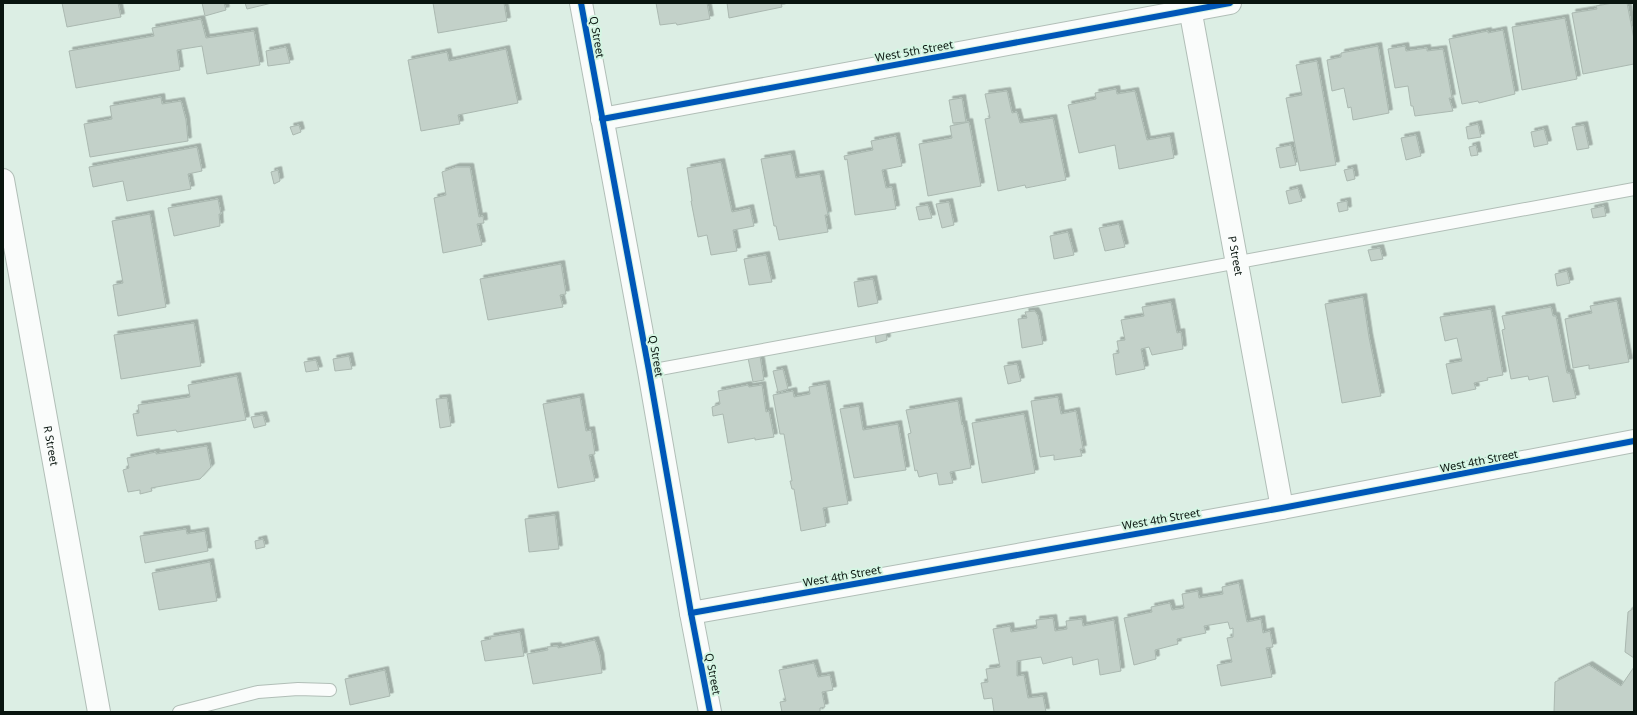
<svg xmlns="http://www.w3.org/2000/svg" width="1637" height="715" font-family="'Noto Sans',sans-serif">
<defs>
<filter id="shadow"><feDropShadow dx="3.5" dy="-3.5" stdDeviation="0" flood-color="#0004"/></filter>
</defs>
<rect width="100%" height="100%" fill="#dceee4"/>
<!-- building -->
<g fill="#c3d1c9" stroke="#aab8b0" filter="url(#shadow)">
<path d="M62 3H118L121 17 67 27Z"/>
<path d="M202 3H224L226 10 205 16Z"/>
<path d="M245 3H272L247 9Z"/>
<path d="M433 3H504L507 21 438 33Z"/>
<path d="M656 3H707L710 19 677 25 676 23 660 25Z"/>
<path d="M727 3H781L782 7 729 18Z"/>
<path d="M1613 3H1627L1634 39V64L1583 74 1572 13 1597 9 1596 6Z"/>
<path d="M1565 18 1577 79 1522 90 1512 27Z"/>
<path d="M201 19 206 38 254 31 260 65 207 74 202 46 177 50 180 70 76 88 69 51 154 36 152 28Z"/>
<path d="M1503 30 1515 94 1479 103 1478 101 1462 104 1449 39 1488 31V33Z"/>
<path d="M1378 46 1389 113 1353 120 1351 107 1348 108 1344 88 1332 91 1327 60 1341 57V53Z"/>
<path d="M1405 46 1406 51 1427 48V51L1443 49 1452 98H1449L1453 111 1415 116 1413 106H1411L1408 86 1395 88 1388 49Z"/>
<path d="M286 47 290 63 268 66 266 51Z"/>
<path d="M506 49 518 103 458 115 460 124 421 131 408 60 447 52 449 61Z"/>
<path d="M1317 61 1336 165 1300 171 1286 98 1302 95 1296 65Z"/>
<path d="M1116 89 1117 94 1135 91 1147 140 1170 136 1174 158 1119 169 1115 145 1079 153 1068 105 1096 99 1095 93Z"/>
<path d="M1007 91 1012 113 1017 112 1020 123 1053 118 1066 180 1026 188 1025 185 998 191 985 119 990 118 985 94Z"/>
<path d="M161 97 162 104 181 101 186 120 188 141 90 157 84 124 112 119 110 106Z"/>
<path d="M962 98 966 122 953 123 949 100Z"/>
<path d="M969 122 981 186 928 196 919 144 952 138 950 126Z"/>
<path d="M1478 124 1481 137 1468 139 1466 127Z"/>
<path d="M299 125 301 132 293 135 290 127Z"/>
<path d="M1584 125 1589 148 1577 150 1572 127Z"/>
<path d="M1544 129 1548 144 1534 147 1531 132Z"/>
<path d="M1416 135 1421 156 1406 160 1401 138Z"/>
<path d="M896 136 902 166 882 170 886 188 892 187 896 209 855 215 847 159 845 160 844 156 873 150 871 141Z"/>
<path d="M1291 145 1296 165 1280 168 1276 148Z"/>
<path d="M1476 145 1478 155 1471 156 1469 147Z"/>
<path d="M197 147 202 171 188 174 191 189 127 201 123 181 93 187 89 167Z"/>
<path d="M791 154 796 178 820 174 828 215H825L828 232 779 240 776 226H774L761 159Z"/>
<path d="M721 162 732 212 750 208 754 226 733 230 737 251 711 255 707 235 698 237 691 201H692L687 168Z"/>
<path d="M456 167H470L479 217 483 216 484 223 477 224 482 245 443 253 434 198 446 195 442 172Z"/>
<path d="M1353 168 1355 179 1347 181 1344 170Z"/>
<path d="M278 170 280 181 274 184 271 172Z"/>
<path d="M1298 188 1302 201 1289 204 1286 191Z"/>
<path d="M218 199 221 214H219L220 226 174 236 168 208Z"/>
<path d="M1347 201 1348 210 1339 212 1337 203Z"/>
<path d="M949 202 954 225 942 228 936 204Z"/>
<path d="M928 205 932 218 919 220 916 207Z"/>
<path d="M1604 206 1606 216 1593 218 1591 209Z"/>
<path d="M150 214 166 307 118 316 113 285 123 283 112 221Z"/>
<path d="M1119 224 1125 247 1105 251 1099 228Z"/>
<path d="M1068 232 1074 255 1054 259 1050 236Z"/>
<path d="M1380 248 1383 259 1371 261 1368 250Z"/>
<path d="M766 255 772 282 749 285 744 259Z"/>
<path d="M561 264 566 294 560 295 563 307 488 320 480 279Z"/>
<path d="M1567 271 1570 283 1557 286 1555 274Z"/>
<path d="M873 279 878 303 858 307 854 282Z"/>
<path d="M1363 297 1369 337 1381 396 1342 403 1325 304Z"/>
<path d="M1617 301 1629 362 1589 369V365L1573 368 1565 319 1592 313 1590 306Z"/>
<path d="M1171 302 1177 333 1181 332 1183 349 1152 355 1149 347 1141 349 1145 369 1116 375 1113 354 1119 353 1117 341 1125 340 1121 320 1144 316 1142 307Z"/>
<path d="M1551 307 1553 316H1556L1567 373H1570L1576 398 1553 402 1548 376 1529 380 1528 376 1511 379 1502 330 1505 329 1502 316Z"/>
<path d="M1491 309 1503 375 1487 378 1488 380 1474 383 1476 389 1452 394 1446 364 1462 361 1457 338 1445 341 1440 317Z"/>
<path d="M1035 311 1038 316 1043 344 1022 348 1018 319 1027 318 1025 312Z"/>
<path d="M194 323 201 366 121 379 114 335Z"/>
<path d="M886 332 887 340 876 343 875 334Z"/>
<path d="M349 356 352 369 335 371 333 359Z"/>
<path d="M760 356 764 380 753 382 748 358Z"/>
<path d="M316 360 319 370 306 372 304 362Z"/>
<path d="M1017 364 1021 381 1008 384 1004 366Z"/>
<path d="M783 369 788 389 778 392 773 371Z"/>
<path d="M237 376 246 420 177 432 176 430 137 436 133 414 139 413 138 405 190 397 188 385Z"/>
<path d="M826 384 848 504 823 508 826 526 801 531 794 489H792L790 481H792L784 434H780L773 395 793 391 794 397 810 394 809 387Z"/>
<path d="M748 385 749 387 762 385 766 412 769 411 774 437 755 440V438L728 443 723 414 713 416 712 407 720 404 718 391Z"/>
<path d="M580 397 586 431 591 430 595 454 589 455 595 481 558 488 543 404Z"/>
<path d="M1058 397 1061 414 1076 411 1083 449H1080L1082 456 1054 460V455L1040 457 1031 401Z"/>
<path d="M447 398 451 426 440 428 436 399Z"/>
<path d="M958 401 962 425 963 424 971 468 950 472 953 483 939 485 937 473 919 477 917 470 915 471 908 434 911 433 906 410Z"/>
<path d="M859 406 863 430 898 424 906 470 854 478 840 409Z"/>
<path d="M1024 414 1035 473 982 483 972 423Z"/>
<path d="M263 415 266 425 254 428 251 417Z"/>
<path d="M207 446 211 467 200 479 151 488 152 491 140 494V490L128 492 123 470 129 468 127 458 156 452V454Z"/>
<path d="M555 515 559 549 529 552 525 519Z"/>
<path d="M186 529 187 534 205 531 208 551 145 563 140 536Z"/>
<path d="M263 539 265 547 256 549 255 541Z"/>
<path d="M210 562 217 601 159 610 152 573Z"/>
<path d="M1239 583 1247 622 1261 619 1263 633 1270 631 1273 647 1266 648 1272 677 1221 686 1217 665 1232 662 1227 638 1233 637V628L1230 629 1228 622 1204 626 1206 633 1177 639 1178 644 1155 650 1156 659 1134 665 1124 618 1152 612 1151 607 1170 603 1172 610 1184 608 1182 594 1198 591 1199 598 1223 594 1222 587Z"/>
<path d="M1634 608V658L1625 652 1628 612Z"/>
<path d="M1053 618 1055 631 1067 629 1066 621 1082 619 1083 626 1114 620 1121 671 1100 675 1098 659 1073 665 1072 657 1043 664 1041 657 1017 661V676L1024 675 1028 698 1043 696 1046 712H994L992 698 984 699 981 683 988 682 986 669 1000 667 993 629 1010 626 1011 632 1037 628 1036 620Z"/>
<path d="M520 632 524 656 485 661 481 641 491 639 490 637Z"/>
<path d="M595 640 600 656 602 673 533 684 527 654 548 650 547 647 558 646V648Z"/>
<path d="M814 663 818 677 830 675 833 690 822 692 825 707 820 708V712H782L780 702 786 701 779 670Z"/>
<path d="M1589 665 1621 686 1634 667V712H1554L1555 682Z"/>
<path d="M385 670 390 696 350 705 345 679Z"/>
</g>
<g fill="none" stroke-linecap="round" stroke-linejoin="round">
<!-- service casing -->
<g stroke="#b1beb7" stroke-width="14">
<g id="service">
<path d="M649 371 1634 189"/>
<path d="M179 712 258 692 298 689 330 690"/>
</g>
</g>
<!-- minor casing -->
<g stroke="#b1beb7" stroke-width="24">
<g id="minor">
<path d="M581 3 649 371 691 613 710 712"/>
<path id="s1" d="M1189 3 1282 508"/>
<path d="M602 119 1230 3"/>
<path id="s2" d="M3 180 99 712"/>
<path d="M691 613 1282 508 1634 441"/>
</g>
</g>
<!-- service -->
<use href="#service" stroke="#fafcfb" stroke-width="12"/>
<!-- minor -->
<use href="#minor" stroke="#fafcfb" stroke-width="22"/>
<!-- cycleway casing -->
<g stroke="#d5f5e3" stroke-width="8">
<g id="cycleway">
<path d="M581 3 649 371 691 613 710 712"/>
<path d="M602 119 1230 3"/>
<path d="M691 613 1282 508 1634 441"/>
</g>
</g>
<!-- cycleway -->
<use href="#cycleway" stroke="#0057b8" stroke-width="6"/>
</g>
<g text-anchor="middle" stroke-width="4" stroke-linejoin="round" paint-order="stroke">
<!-- street labels -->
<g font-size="11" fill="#09150f" stroke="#d5f5e3">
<text transform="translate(597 37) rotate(80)" y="4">Q Street</text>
<text transform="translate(914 51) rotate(-10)" y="4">West 5th Street</text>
<text dy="4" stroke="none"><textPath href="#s1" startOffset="257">P Street</textPath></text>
<text transform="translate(656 356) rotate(80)" y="4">Q Street</text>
<text dy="4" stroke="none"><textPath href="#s2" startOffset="270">R Street</textPath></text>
<text transform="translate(1479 461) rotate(-11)" y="4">West 4th Street</text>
<text transform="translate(1161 519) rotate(-10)" y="4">West 4th Street</text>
<text transform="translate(842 576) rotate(-10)" y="4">West 4th Street</text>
<text transform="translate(713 674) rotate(79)" y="4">Q Street</text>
</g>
</g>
<!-- border -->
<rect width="1637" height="715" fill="none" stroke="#09150f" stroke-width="8"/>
</svg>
